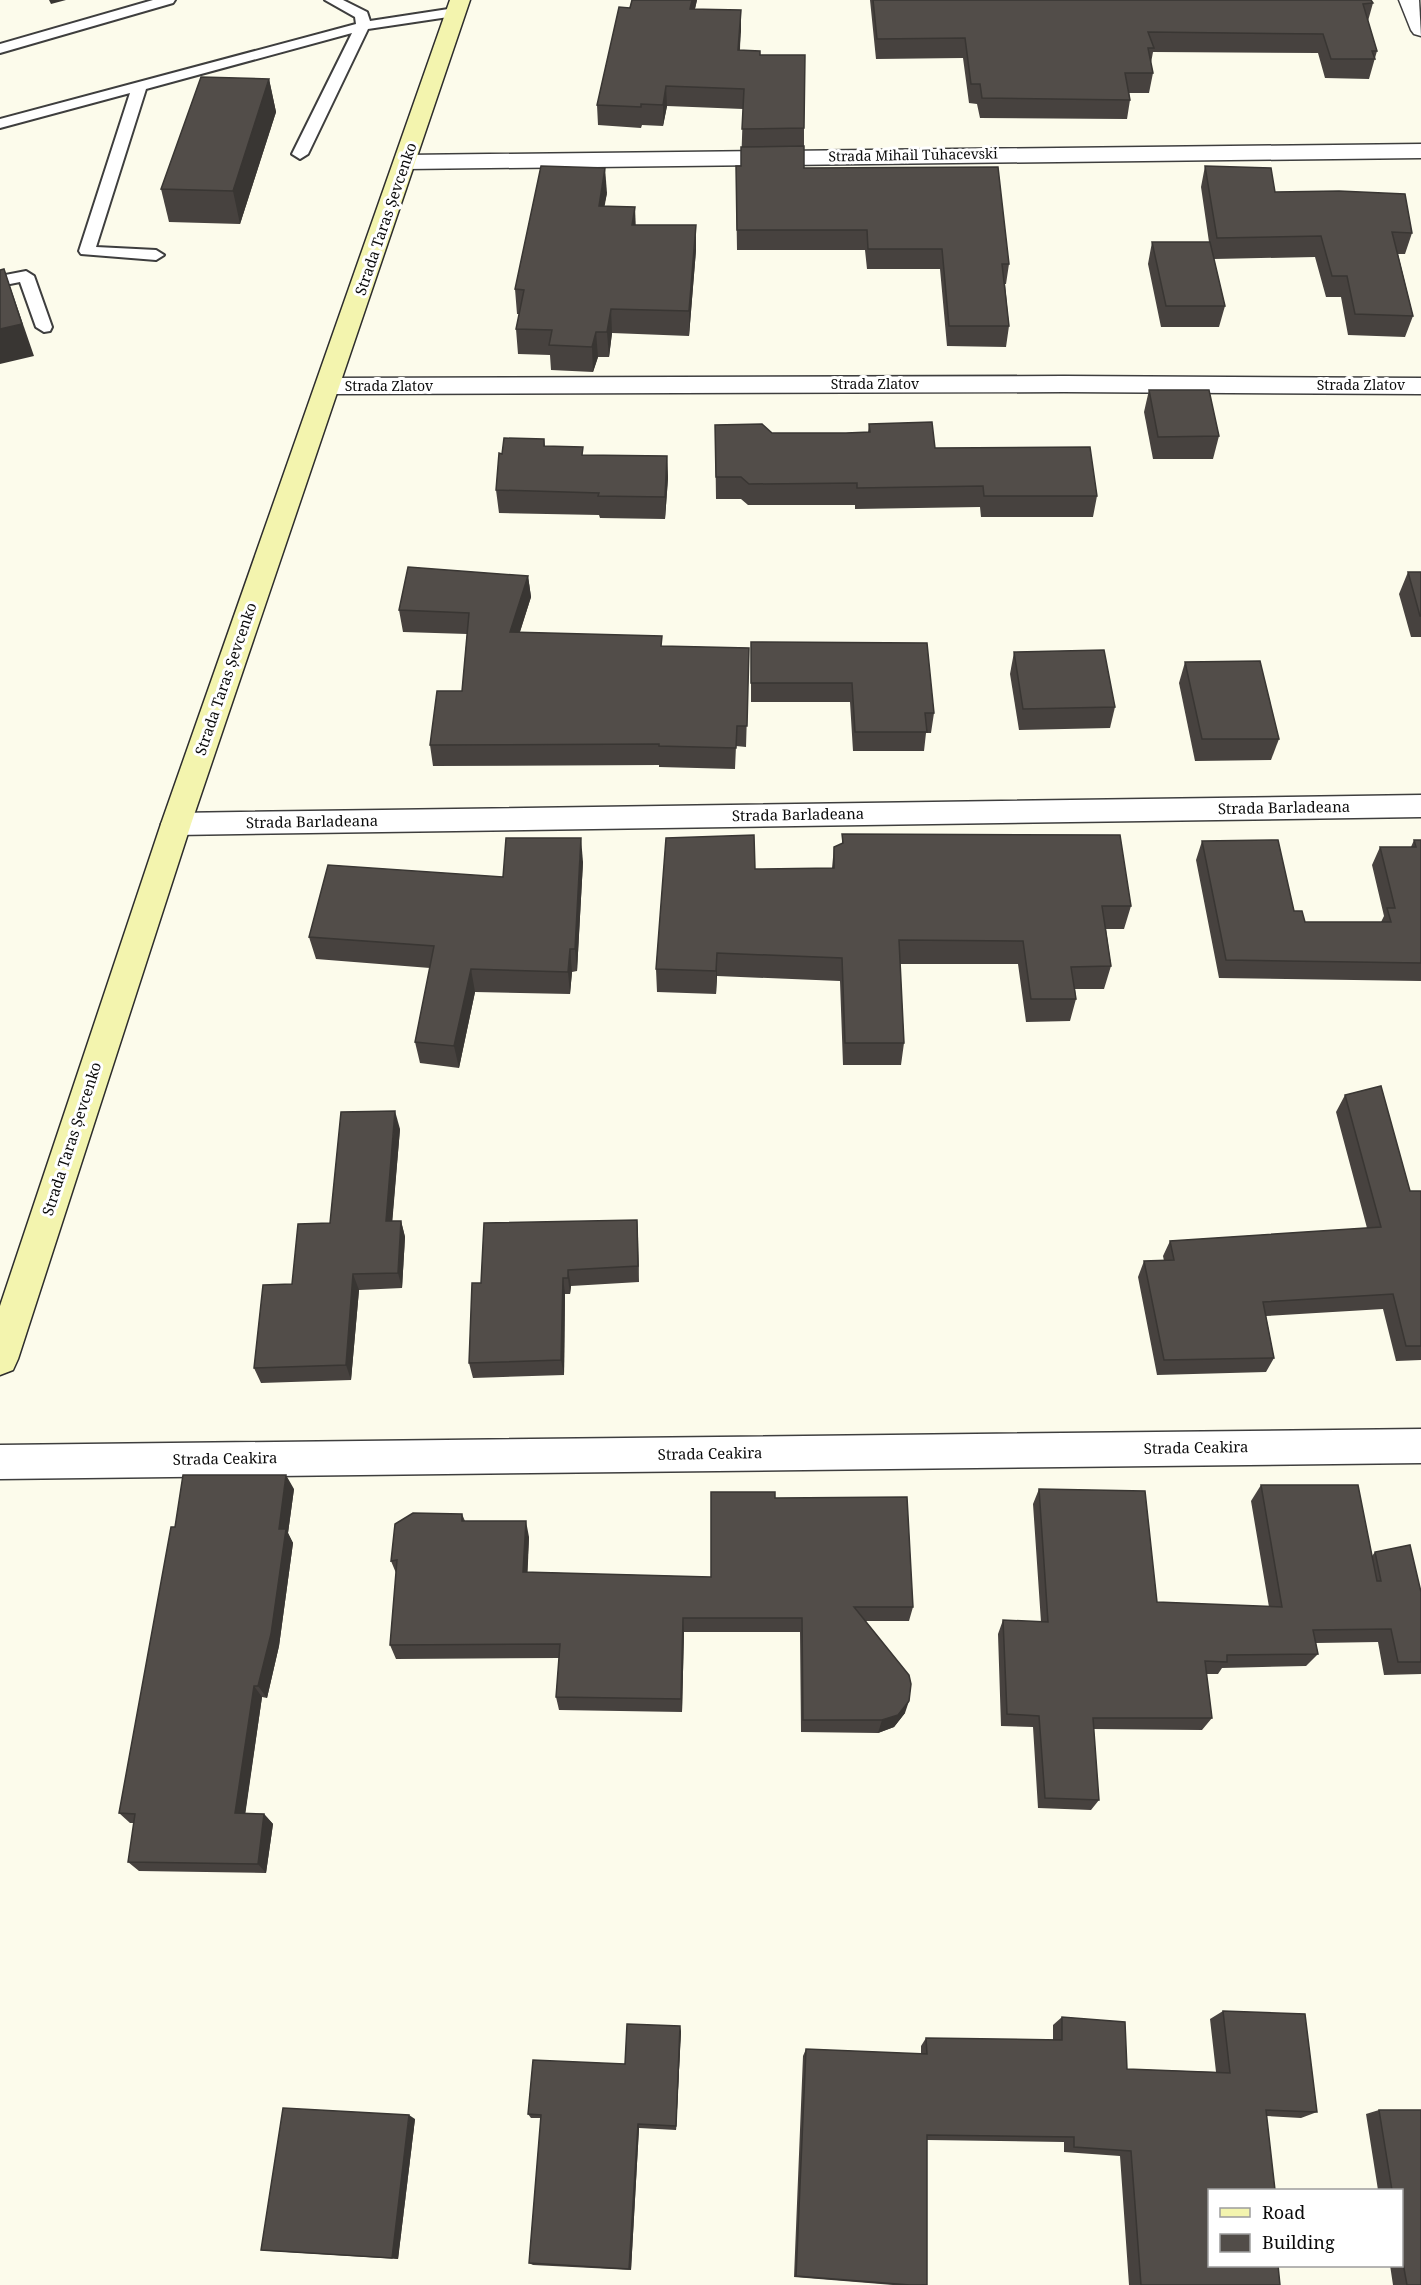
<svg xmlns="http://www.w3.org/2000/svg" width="1421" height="2285" font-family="'Noto Serif',serif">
<rect width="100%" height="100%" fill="#fcfbeb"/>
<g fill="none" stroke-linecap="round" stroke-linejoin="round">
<!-- service casing -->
<g stroke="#3e3e3e" stroke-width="4">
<g id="service">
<path d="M153 0H175L173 3 0 53V44Z"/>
<path d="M325 0H343L367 12 370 21 455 8 462 12 455 16 368 29 308 154 300 159 292 154 352 33 146 89 96 247 156 250 164 255 156 260 81 254 79 251 130 93 0 128V119L356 24 355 17Z"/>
<path d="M26 271 34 276 52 327 50 331 44 332 36 327 20 282 0 286V276Z"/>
</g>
</g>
<!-- minor casing -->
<g stroke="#3e3e3e" stroke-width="3">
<g id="minor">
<path d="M1399 0H1419L1421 36 1414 34 1411 30Z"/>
<path d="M1421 144V158L406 169 398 167 395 162 398 157 406 155Z"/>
<path d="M1064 376 1421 378V394L1064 392 328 394 319 392 316 386 319 380 328 378Z"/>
<path d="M1421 795V817L176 835 166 832 161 824 166 816 176 813Z"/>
<path d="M1421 1429V1463L0 1479V1445Z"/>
</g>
</g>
<!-- secondary casing -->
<g stroke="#2d2d2d" stroke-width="3">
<path id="secondary" d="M450 0H470L191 824 18 1359 13 1370 0 1375V1306L161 824Z"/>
</g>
<!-- service -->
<use href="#service" fill="#fff" fill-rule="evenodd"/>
<!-- minor -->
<use href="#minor" fill="#fff" fill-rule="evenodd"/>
<!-- secondary -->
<use href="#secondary" fill="#f3f4ae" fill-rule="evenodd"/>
</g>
<!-- wall -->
<g fill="#47423f">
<path d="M632 0H697L695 9 741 10 740 50 760 55 804 128V168L1009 264 1006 284H1005L1009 326 1006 347 947 346 940 269H867L865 250H737L736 187 741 166 743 109 667 106 663 126 642 125 641 128 598 125 597 105Z"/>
<path d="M870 0H1371L1373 3 1368 21 1377 51 1369 79 1325 78 1318 53 1153 52 1151 63 1153 73 1149 93H1129L1130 100 1127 119 980 118 977 104 969 103 963 58 876 59Z"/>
<path d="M269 79 276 112 240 224 169 222 161 189Z"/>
<path d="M1205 166 1275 192 1412 233 1405 254H1398L1413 316 1405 337 1348 335 1341 297H1326L1315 257 1214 259 1225 306 1219 327H1161L1148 264 1152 242H1209L1201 187Z"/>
<path d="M607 193 604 206 635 207V225L696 250 689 336 612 333 609 357H598L593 372 551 370 550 355 518 354 516 329 519 314H517L515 289Z"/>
<path d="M1149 390 1219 436 1213 459H1153L1144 412Z"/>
<path d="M869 424 935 448 1097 496 1093 517H981L980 507 855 509V505H748L741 499H716L715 425 772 433H846L868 432Z"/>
<path d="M544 439 545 446 583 455 667 456 668 478 665 519 600 518 599 515 499 513 496 490 502 454Z"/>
<path d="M1408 572H1421V637H1411L1399 594Z"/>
<path d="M528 576 531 597 520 632 663 646 749 648 746 747 736 746 735 769 659 767V765L433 766 430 745 462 691 467 634 403 632 399 610Z"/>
<path d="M751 642 934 713 931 733H926L924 751H853L850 702H751Z"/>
<path d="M1014 652 1115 707 1110 728 1019 730 1010 674Z"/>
<path d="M1185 662 1279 739 1271 760 1195 761 1179 683Z"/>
<path d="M842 834 1131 906 1124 929H1106L1111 966 1104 989H1075L1076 999 1070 1021 1026 1022 1018 964H900L904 1043 901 1065H843L840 981 717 976 716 994 657 992 656 969 755 869 832 868 834 847 842 844Z"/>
<path d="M1414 840H1421V981L1219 978 1196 860 1202 841 1294 911 1305 922H1381L1384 916 1372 865 1380 847H1411Z"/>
<path d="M583 862 577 971 572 972 570 994 475 992 459 1068 420 1063 415 1042 430 968 316 959 309 937 503 877Z"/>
<path d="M1345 1095 1410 1191H1421V1360L1396 1361 1383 1309 1266 1316 1274 1358 1266 1372 1157 1375 1138 1277 1144 1261H1164L1163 1256 1170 1241 1367 1228 1336 1112Z"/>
<path d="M400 1129 392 1221H401L405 1237 402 1288 359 1290 351 1380 261 1383 254 1368 292 1284 330 1223Z"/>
<path d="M637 1220 639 1282 571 1286 570 1294H565L564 1375 473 1378 469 1363 481 1283Z"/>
<path d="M1261 1485 1372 1556 1375 1552 1421 1592V1674L1384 1675 1378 1642 1316 1643 1318 1654 1306 1666 1222 1668 1218 1674H1206L1212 1718 1202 1730 1093 1729 1099 1800 1091 1810 1038 1808 1033 1727 1001 1726 998 1634 1003 1620 1041 1622 1033 1504 1039 1489 1157 1602 1269 1607 1251 1501Z"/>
<path d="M294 1489 288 1533 293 1543 279 1646 267 1698 262 1697 245 1813 264 1814 273 1824 266 1873 139 1871 128 1862 134 1823H130L119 1813 175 1527Z"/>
<path d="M775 1498 913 1607 909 1621H866L905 1713 894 1727 878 1733 801 1732 800 1632H684L682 1712 559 1710 556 1697 559 1658 396 1659 390 1645 396 1573 391 1561 462 1514 465 1521 529 1537 527 1572 711 1577Z"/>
<path d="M1223 2011 1317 2112 1301 2118 1267 2116 1209 2190 1280 2285H1129L1120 2156 1064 2152V2142L927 2140V2285H893L794 2277 803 2056 806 2049 921 2054V2046L926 2038 1053 2040V2025L1062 2017 1127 2069 1216 2072 1210 2019Z"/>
<path d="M681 2031 676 2130 639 2128 631 2270 533 2265 529 2263 541 2118H531L528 2114 625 2064Z"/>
<path d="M1379 2110H1421V2285H1393L1390 2265H1401V2190H1378L1366 2114Z"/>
<path d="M415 2119 398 2259 270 2251 261 2250Z"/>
</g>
<!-- shaded-wall -->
<g fill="#393633">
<path d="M49 0H66L51 4Z"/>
<path d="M692 0H697L690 29V9Z"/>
<path d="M741 10V31L738 70V50Z"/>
<path d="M269 79 276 112 240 224 233 191Z"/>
<path d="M666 86 667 106 663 126V105Z"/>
<path d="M605 168 607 193 600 231 599 206Z"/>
<path d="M635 207 636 232 632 225Z"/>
<path d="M696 225V250L689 336V311Z"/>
<path d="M4 269 34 356 0 364V329Z"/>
<path d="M611 309 612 333 609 357 607 332Z"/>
<path d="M596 332 598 357 593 372 592 347Z"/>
<path d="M667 456 668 478 665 519V497Z"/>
<path d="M528 576 531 597 513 653 510 632Z"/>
<path d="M581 838 583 862 577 971 575 949Z"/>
<path d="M570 949 572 972 570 994 568 972Z"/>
<path d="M717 953V976L716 994V971Z"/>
<path d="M471 969 475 992 459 1068 454 1046Z"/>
<path d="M395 1111 400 1129 391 1237 386 1221Z"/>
<path d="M637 1220 638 1236 639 1282 638 1266Z"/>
<path d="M401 1221 405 1237 402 1288 398 1273Z"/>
<path d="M568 1270 571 1286 570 1294 568 1278Z"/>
<path d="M353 1274 359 1290 351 1380 346 1365Z"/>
<path d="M563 1278 565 1294 564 1375 561 1360Z"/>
<path d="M286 1475 294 1489 288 1533 293 1543 279 1646 267 1698 258 1686Z"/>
<path d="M526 1521 529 1537 527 1587 523 1572Z"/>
<path d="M683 1618 684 1632 682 1712 681 1699Z"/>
<path d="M254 1686 262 1697 244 1823 235 1813Z"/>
<path d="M909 1701 905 1713 894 1727 878 1733 882 1720Z"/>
<path d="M264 1814 273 1824 266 1873 258 1864Z"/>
<path d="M680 2026 681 2031 676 2130V2126Z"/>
<path d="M409 2115 415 2119 398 2259 392 2258Z"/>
<path d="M638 2124 639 2128 631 2270 629 2269Z"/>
</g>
<!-- building -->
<g fill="#524d49" stroke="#393633" stroke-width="1.5">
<path d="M632 0H692L690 9 741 10 738 50 760 51V55H805L804 128 742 129 744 89 666 86 663 105 641 104V107L597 105 619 7 630 8Z"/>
<path d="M873 0H1371L1373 3 1363 4 1377 51H1372L1375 59H1331L1323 34 1148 32 1154 48H1148L1153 73H1125L1130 100 982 98 980 84H971L965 38 877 39Z"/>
<path d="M201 77 269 79 233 191 161 189Z"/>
<path d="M804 146V168L998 167 1009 264H1002L1009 326H949L942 249H868L867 230H737L736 166H741V147Z"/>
<path d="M541 166 605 168 599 206 635 207 632 225H696L689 311 611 309 607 332H596L592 347 549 345 552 330 516 329 524 290 515 289Z"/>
<path d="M1205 166 1271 168 1275 192 1339 191 1405 194 1412 233 1392 232 1413 316 1355 314 1347 276H1332L1321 236 1217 238Z"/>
<path d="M1152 242H1210L1225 306H1166Z"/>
<path d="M4 269 22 324 0 329V270Z"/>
<path d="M1149 390H1209L1219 436 1158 437Z"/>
<path d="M932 422 935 448 1090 447 1097 496H984L983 486 857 488V483L749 484 741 477H716L715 425 762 424 772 433H846L870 432 869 424Z"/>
<path d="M504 438 544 439V446L583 447 582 455 667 456 665 497 598 496 599 493 496 490 499 453 502 454Z"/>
<path d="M408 567 528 576 510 632 662 636 661 646 749 648 747 726H737L736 748 659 746V744L430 745 437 691H462L469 613 399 610Z"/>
<path d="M1408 572H1421V616H1420Z"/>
<path d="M751 642 927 643 934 713H925L927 732H855L852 683H751Z"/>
<path d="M1104 650 1115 707 1023 709 1014 652Z"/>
<path d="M1260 661 1279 739H1202L1185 662Z"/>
<path d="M842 834 1120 835 1131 906H1102L1111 966 1071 967 1076 999H1031L1023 941 899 940 904 1043H845L842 958 717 953 716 971 656 969 666 838 754 835 755 869 834 868V847L843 843Z"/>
<path d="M506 838H581L575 949H570L568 972 471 969 454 1046 415 1042 434 946 309 937 328 865 503 877Z"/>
<path d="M1278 840 1294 911H1302L1305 922H1391L1387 908H1395L1380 847H1416L1414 840H1421V963L1226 960 1202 841Z"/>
<path d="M1381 1086 1410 1191H1421V1346H1406L1393 1294 1263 1302 1274 1358 1164 1360 1144 1261 1174 1260 1170 1241 1381 1227 1345 1095Z"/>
<path d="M395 1111 386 1221H401L398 1273 353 1274 346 1365 254 1368 263 1285 292 1284 298 1224 330 1223 341 1112Z"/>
<path d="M637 1220 638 1266 568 1270V1278H563L561 1360 469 1363 472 1283H481L484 1223Z"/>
<path d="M183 1475H286L279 1529H286L271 1634 258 1686H254L235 1813 264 1814 258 1864 128 1862 135 1814 119 1813 171 1527H175Z"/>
<path d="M1261 1485H1358L1377 1581H1381L1375 1552 1410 1545 1421 1592V1662H1398L1391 1629 1313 1630 1318 1654 1227 1655V1662L1205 1661 1212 1718H1093L1099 1800 1045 1798 1039 1716 1007 1714 1003 1620 1048 1622 1039 1489 1145 1491 1157 1602 1282 1607Z"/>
<path d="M711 1492H775V1498L907 1497 913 1607H854L909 1675 911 1684 909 1701 898 1715 882 1720H803L802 1618H683L681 1699 556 1697 560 1644 390 1645 397 1560 391 1561 395 1524 413 1513 462 1514V1521H526L523 1572 711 1577Z"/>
<path d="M1223 2011 1305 2014 1317 2112 1266 2110 1275 2190H1209V2265H1278L1280 2285H1141L1131 2151 1074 2147V2137L927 2135V2285H910L796 2276 806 2049 927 2054 926 2038 1062 2040V2017L1125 2022 1127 2069 1230 2073Z"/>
<path d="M627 2024 680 2026 676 2126 638 2124 629 2269 529 2263 541 2115 528 2114 533 2060 625 2064Z"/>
<path d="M283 2108 409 2115 392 2258 261 2250Z"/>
<path d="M1379 2110H1421V2285H1407L1401 2252V2190H1392Z"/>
</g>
<g text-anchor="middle" stroke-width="6" stroke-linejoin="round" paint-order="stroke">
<!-- far-street labels -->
<g font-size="14" fill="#0b0b0b" stroke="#fff">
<text transform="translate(913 155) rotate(-1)" y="5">Strada Mihail Tuhacevski</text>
<text x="875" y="389">Strada Zlatov</text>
<text x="1361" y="390">Strada Zlatov</text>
<text x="389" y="391">Strada Zlatov</text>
</g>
<!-- street labels -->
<g font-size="15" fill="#0b0b0b" stroke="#fff">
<text transform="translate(386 219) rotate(-71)" y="5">Strada Taras Șevcenko</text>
<text transform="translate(226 679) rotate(-71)" y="5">Strada Taras Șevcenko</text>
<text transform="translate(1284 808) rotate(-1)" y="5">Strada Barladeana</text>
<text transform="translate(798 815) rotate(-1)" y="5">Strada Barladeana</text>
<text transform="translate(312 822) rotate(-1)" y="5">Strada Barladeana</text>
<text transform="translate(72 1139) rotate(-72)" y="5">Strada Taras Șevcenko</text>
<text transform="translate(1196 1448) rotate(-1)" y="5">Strada Ceakira</text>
<text transform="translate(710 1454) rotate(-1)" y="5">Strada Ceakira</text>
<text transform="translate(225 1459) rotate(-1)" y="5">Strada Ceakira</text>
</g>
</g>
<!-- legend -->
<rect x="1208" y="2189" width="195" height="78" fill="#ffffff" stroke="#9d9d9d" stroke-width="1.5"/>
<rect x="1220" y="2208" width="30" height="9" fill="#f3f4ae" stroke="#9d9d9d" stroke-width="1.5"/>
<text x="1262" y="2219" font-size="18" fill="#0b0b0b">Road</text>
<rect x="1220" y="2234" width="30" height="18" fill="#524d49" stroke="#9d9d9d" stroke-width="1.5"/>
<text x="1262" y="2249" font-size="18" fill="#0b0b0b">Building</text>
</svg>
